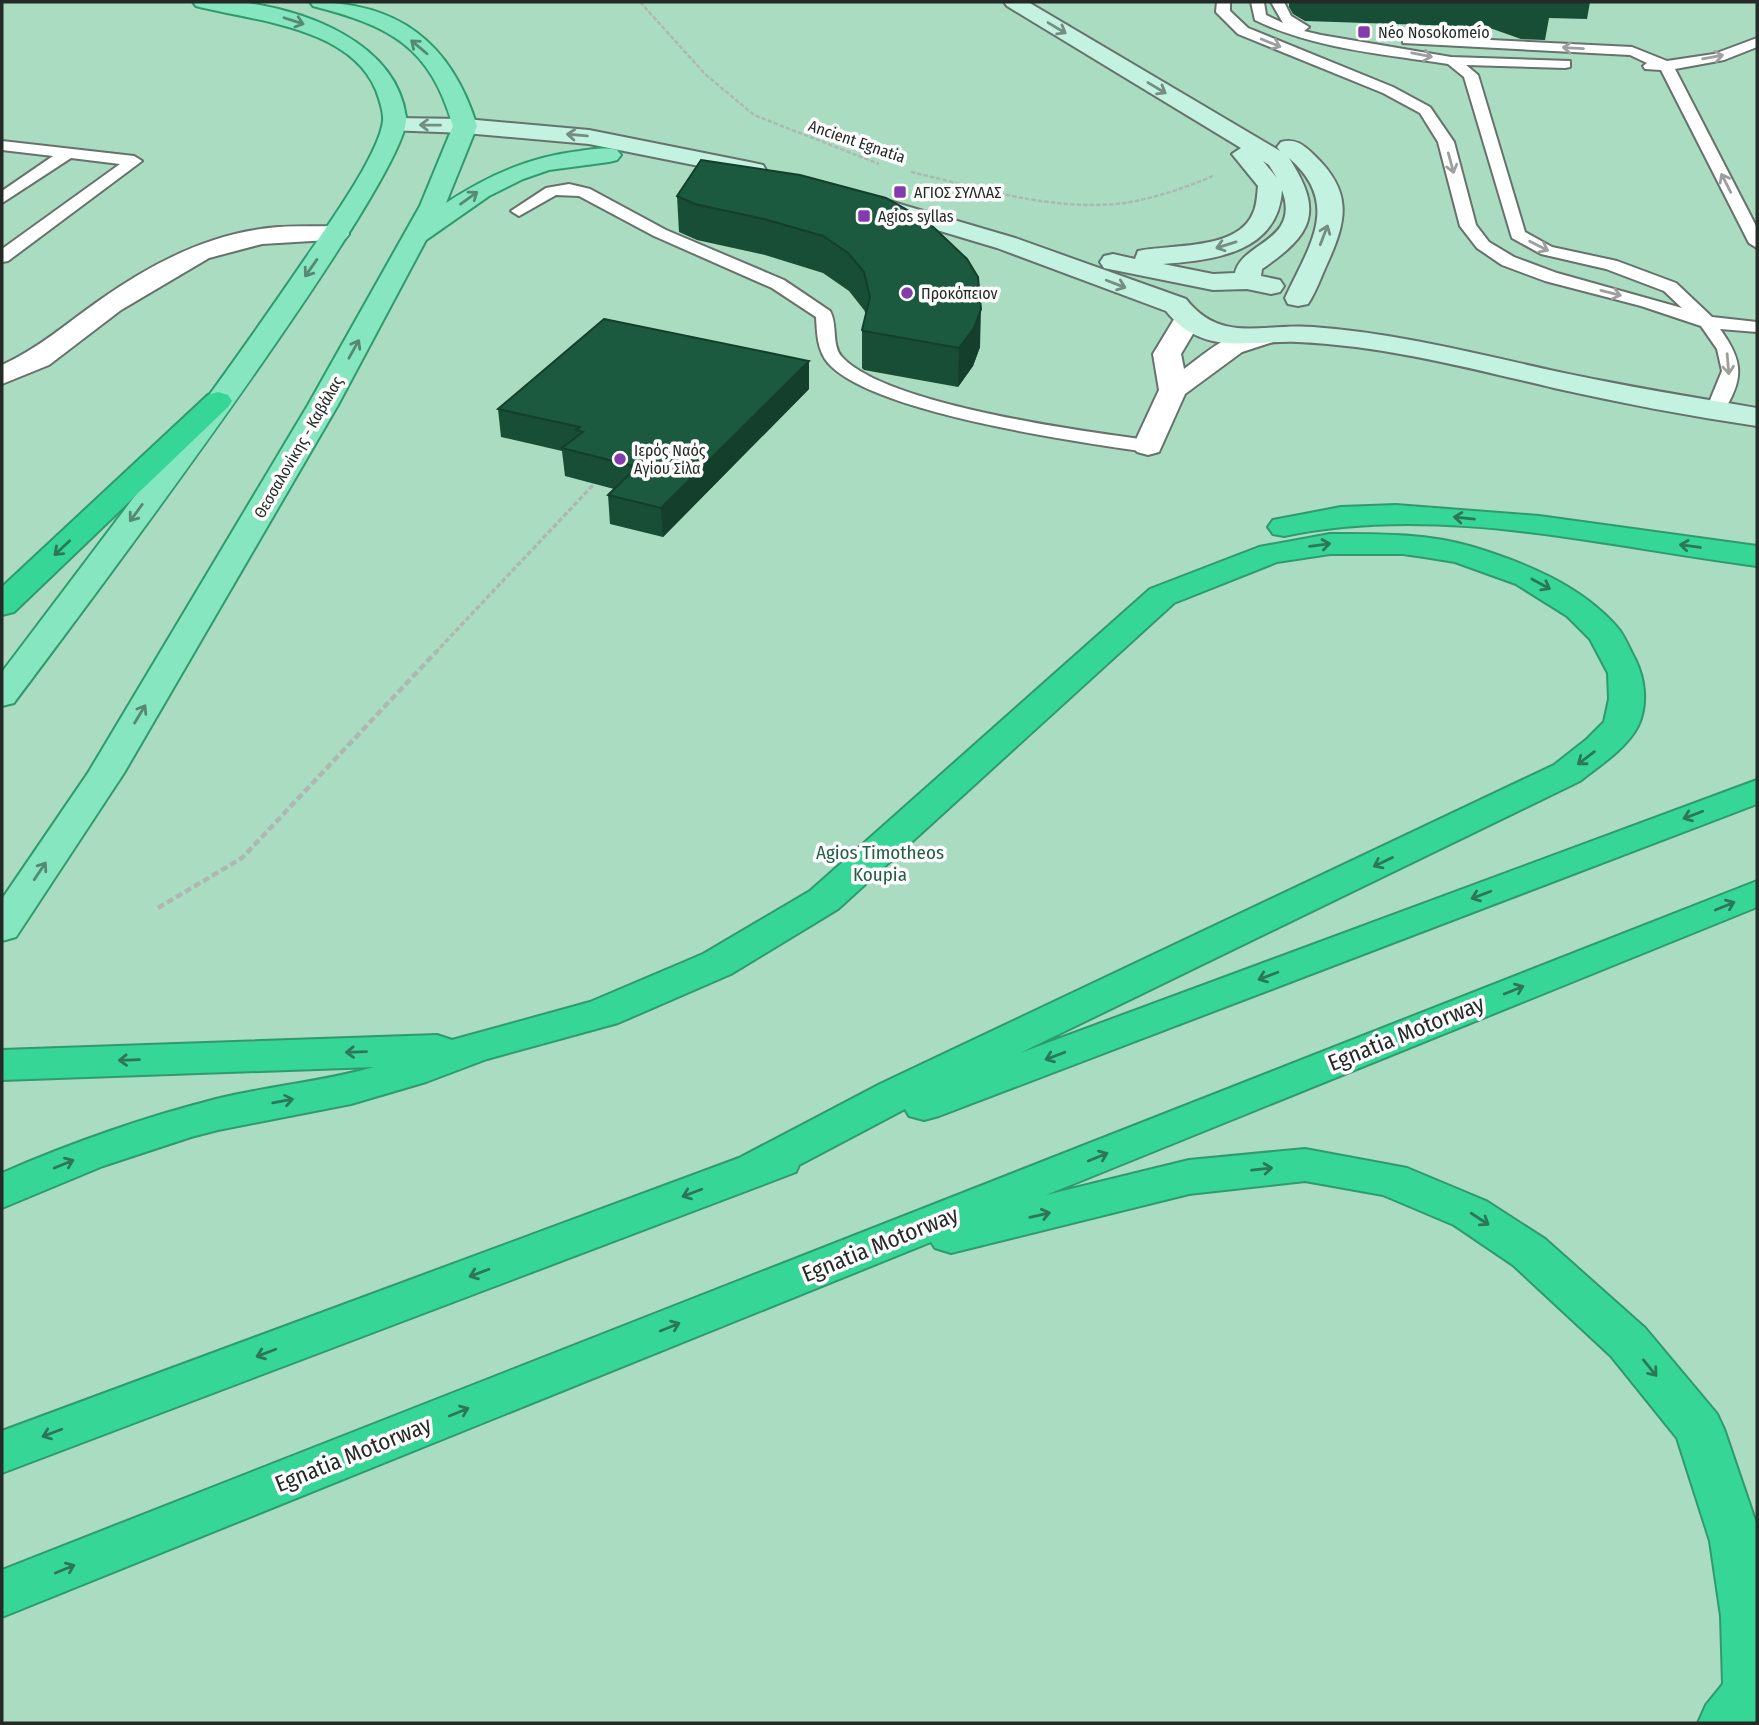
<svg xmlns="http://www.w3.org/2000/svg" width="1759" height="1725" font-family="'Fira Sans Condensed',sans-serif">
<rect width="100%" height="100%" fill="#ebf9f1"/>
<!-- green -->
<rect fill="#a9dcc1" x="2" y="2" width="1755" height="1721"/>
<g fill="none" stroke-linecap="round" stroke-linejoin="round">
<!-- lane casing -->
<g stroke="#66726b" stroke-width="4">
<g id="lane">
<path d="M1217 2H1230V11L1248 28 1393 87 1430 107 1454 142 1476 225 1489 242 1514 257 1557 273 1682 308 1664 291 1606 269 1541 254 1512 238 1464 77 1448 64C1383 54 1315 49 1255 20L1251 2H1264L1266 15 1283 23 1271 2H1284L1291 16 1309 27 1304 31 1321 35 1451 57 1570 61V67L1565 68 1466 65 1478 75 1525 232 1552 247 1617 261 1676 283 1712 317 1757 322V332L1720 329C1744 362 1744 379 1722 414L1715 416 1706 410 1722 371 1717 349 1701 326 1641 306 1545 281 1502 265 1477 248 1460 226 1438 142 1420 113 1383 93 1238 34 1216 12Z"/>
<path d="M1408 36 1632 47 1667 61 1714 54 1757 38V47L1724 60 1675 69 1757 228V248L1749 243 1661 70 1645 69 1643 66 1647 63 1630 55 1403 43V37Z"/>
<path d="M2 141 134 156 142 161 8 261 2 262V249L120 164 71 158 2 203V191L53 156 2 150Z"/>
<path d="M569 184 590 189 666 230 784 280 830 311C838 325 831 345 842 357 887 405 1080 431 1148 440L1158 446 1148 452C1078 442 872 413 828 363 817 350 817 333 816 317L772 288 654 236 579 196 556 195 519 216 511 211 546 188Z"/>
</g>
</g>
<!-- street casing -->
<g stroke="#66726b" stroke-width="4">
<g id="street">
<path d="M336 226 345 229 349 234 345 239 262 244 209 258 121 310 49 365 2 384V365C38 349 67 323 100 300 148 266 202 237 261 229 285 225 311 227 336 226Z"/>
<path d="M1186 314 1196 316 1200 322 1181 354 1184 369C1208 351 1240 322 1273 330L1277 336 1273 342 1242 352 1185 394 1159 452 1148 455 1137 452 1133 446 1159 390 1153 354 1176 316Z"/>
</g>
</g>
<!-- secondary casing -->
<g stroke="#66726b" stroke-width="4">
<g id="secondary">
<path d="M1004 2H1028L1280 151 1277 147 1281 142C1295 138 1304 145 1314 155 1353 192 1347 220 1327 264 1321 277 1316 292 1308 304L1298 306 1288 304 1285 298C1309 246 1342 204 1289 158 1324 212 1313 234 1262 269L1261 276 1280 280 1284 286 1280 292 1271 294 1247 289 1213 290 1104 268 1100 262 1104 256 1113 254 1135 259 1138 251C1169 244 1238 251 1253 213 1257 205 1257 195 1258 186L1232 154 1241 148 1007 6ZM1263 161 1269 165 1277 178ZM1282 190C1301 242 1242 241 1235 273L1213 274 1163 264C1214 260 1278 253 1282 190Z"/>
<path d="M395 118 465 119 589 130 754 163 763 165 766 170 763 175 754 177 589 144 465 133 387 130 383 125 387 120Z"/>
<path d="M869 195 1015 238 1186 299C1221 344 1263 323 1313 327 1397 333 1477 354 1559 372 1624 386 1691 397 1757 408V426C1689 416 1621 403 1554 388 1469 368 1386 346 1298 342 1248 340 1203 357 1166 311L997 248 860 207 857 202 860 197Z"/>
</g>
</g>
<!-- primary casing -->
<g stroke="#309a6f" stroke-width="4">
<g id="primary">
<path d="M193 2C208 2 225 0 240 2 305 10 396 42 406 117 413 175 69 629 14 703L2 706V672C105 536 209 400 305 259 326 228 379 155 383 121 384 113 379 98 376 90 349 26 253 21 196 6Z"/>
<path d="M310 2C398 2 451 42 477 126L446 203C489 175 529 157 580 151 593 149 605 147 617 150L621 155 617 160 609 162 549 170 523 179 489 196 426 240 338 405 124 773 16 937 2 941V899L88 773 308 405 420 206 453 126C430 46 390 26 313 6Z"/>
</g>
</g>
<!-- highway casing -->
<g stroke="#309a6f" stroke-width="4">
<g id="highway">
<path d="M218 392 228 395 232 401 228 407 14 612 2 615V587L208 395Z"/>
<path d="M1396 505 1539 516 1757 546V566C1602 546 1440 503 1284 536L1273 534 1268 527 1273 520 1341 507Z"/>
<path d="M1330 534C1378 534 1426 533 1473 547 1525 563 1580 585 1617 627 1625 636 1629 648 1635 659 1645 679 1648 705 1638 726 1627 748 1599 766 1580 781L1020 1053 1757 780V804L939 1116 924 1120 909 1116 905 1109 799 1165 796 1172 2 1473V1431L739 1158 880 1084 1554 765 1587 739 1604 722 1609 699 1608 673 1590 639 1567 616 1516 584 1455 562 1424 557 1403 554H1330L1277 562 1174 603 838 909 731 974 618 1023 487 1059 426 1082 351 1104 218 1130 191 1137 103 1166 2 1208V1173C71 1143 142 1118 216 1099 268 1086 322 1082 374 1067L2 1080V1050L437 1035 452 1040 590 1002 703 954 810 891 1150 589 1259 547Z"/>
<path d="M1757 881V907L1046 1195 1189 1160 1305 1149 1407 1168 1486 1201 1545 1239 1645 1328 1717 1414 1724 1429 1757 1526V1723H1698L1706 1705 1723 1684 1721 1616 1710 1541 1677 1438 1611 1356 1513 1265 1454 1225 1383 1195 1305 1181 1189 1194 951 1253 935 1248 931 1242 2 1617V1570Z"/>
</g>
</g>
<!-- path-far2 -->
<g stroke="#adb8b2" stroke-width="2.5" stroke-dasharray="4.5 2" stroke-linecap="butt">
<path d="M640 2 705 74 754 115 879 164"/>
<path d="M911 172C980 188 1053 212 1125 203 1155 198 1185 188 1213 176"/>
</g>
<!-- path-far1 -->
<path stroke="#adb8b2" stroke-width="3.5" stroke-dasharray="5 2.5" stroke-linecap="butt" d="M435 653 594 484"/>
<!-- path -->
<path stroke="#adb8b2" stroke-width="4.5" stroke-dasharray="7 3.5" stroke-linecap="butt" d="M158 908 242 858 437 651"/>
<!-- lane -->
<use href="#lane" fill="#fff" fill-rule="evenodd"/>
<!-- street -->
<use href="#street" fill="#fff" fill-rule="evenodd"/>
<!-- secondary -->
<use href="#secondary" fill="#c3f3e0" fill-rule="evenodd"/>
<!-- primary -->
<use href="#primary" fill="#86e6c0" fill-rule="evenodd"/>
<!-- highway -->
<use href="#highway" fill="#36d696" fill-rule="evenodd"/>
</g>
<!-- wall -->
<g fill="#184d36">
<path d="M1289 2H1590L1587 19 1549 18 1545 40 1521 39 1487 27 1305 21 1293 14 1289 7Z"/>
<path d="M800 175 980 347 973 366 958 387 864 370 862 368V330L866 314 864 310 849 291 823 273 765 255 697 240 679 232 677 196Z"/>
<path d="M809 389 663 537 610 524 608 495 614 489 565 476 562 451 501 437 498 409Z"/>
</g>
<!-- shaded-wall -->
<g fill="#143f2c">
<path d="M981 309 980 347 973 366 958 387 959 348Z"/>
<path d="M809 361V389L663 537 661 508Z"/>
</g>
<!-- building -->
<g fill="#1c5a3f" stroke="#143f2c" stroke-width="2">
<path d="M701 160 800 175 886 198 927 221 967 259 978 277 981 309 974 328 959 348 864 331 862 330 870 297 864 272 848 253 823 236 764 219 695 204 677 196Z"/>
<path d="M604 319 809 361 661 508 608 495 637 467 562 448 583 432 576 430 580 427 498 409Z"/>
</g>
<!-- one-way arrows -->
<defs><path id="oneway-shaft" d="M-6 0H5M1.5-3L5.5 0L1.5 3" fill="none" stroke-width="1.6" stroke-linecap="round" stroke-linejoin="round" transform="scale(1.75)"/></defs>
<g stroke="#568874">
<use href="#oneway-shaft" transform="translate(294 21) rotate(18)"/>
<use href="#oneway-shaft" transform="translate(419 47) rotate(-140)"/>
<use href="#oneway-shaft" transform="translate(469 198) rotate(-36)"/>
<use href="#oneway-shaft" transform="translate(311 268) rotate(125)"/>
<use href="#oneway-shaft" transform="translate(354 349) rotate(-61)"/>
<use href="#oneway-shaft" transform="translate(136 513) rotate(126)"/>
<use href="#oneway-shaft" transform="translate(140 714) rotate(-59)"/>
<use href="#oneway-shaft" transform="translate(40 871) rotate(-56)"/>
</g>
<g stroke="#748e84">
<use href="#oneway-shaft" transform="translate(1057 28) rotate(31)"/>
<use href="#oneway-shaft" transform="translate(1157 88) rotate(31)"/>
<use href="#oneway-shaft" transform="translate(430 125) rotate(-179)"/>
<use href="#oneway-shaft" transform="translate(577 135) rotate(-175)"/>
<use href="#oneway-shaft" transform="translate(1324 235) rotate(-69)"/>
<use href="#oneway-shaft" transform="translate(1226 245) rotate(163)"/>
<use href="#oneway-shaft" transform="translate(1116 284) rotate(21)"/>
</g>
<g stroke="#9d9f9e">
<use href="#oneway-shaft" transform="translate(1271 43) rotate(22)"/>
<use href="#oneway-shaft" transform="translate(1573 48) rotate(-177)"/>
<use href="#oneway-shaft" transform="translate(1422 55) rotate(11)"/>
<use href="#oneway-shaft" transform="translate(1713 57) rotate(-10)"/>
<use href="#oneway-shaft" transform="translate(1451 163) rotate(75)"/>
<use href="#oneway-shaft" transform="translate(1726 183) rotate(-117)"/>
<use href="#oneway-shaft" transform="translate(1539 246) rotate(27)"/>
<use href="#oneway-shaft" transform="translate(1611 293) rotate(14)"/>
<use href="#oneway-shaft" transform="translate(1728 364) rotate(85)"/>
</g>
<g stroke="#2d7759">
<use href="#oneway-shaft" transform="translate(1464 518) rotate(-174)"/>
<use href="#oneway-shaft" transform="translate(1320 545) rotate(-7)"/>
<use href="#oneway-shaft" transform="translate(1690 546) rotate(-172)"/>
<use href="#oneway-shaft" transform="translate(62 548) rotate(137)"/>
<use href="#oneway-shaft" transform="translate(1541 584) rotate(29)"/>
<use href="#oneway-shaft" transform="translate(1586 758) rotate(143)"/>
<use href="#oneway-shaft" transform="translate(1693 815) rotate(159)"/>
<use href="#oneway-shaft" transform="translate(1383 862) rotate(154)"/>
<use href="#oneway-shaft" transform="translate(1481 895) rotate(159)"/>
<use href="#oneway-shaft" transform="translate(1725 906) rotate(-22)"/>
<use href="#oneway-shaft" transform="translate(1268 976) rotate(159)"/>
<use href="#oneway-shaft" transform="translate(1514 990) rotate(-22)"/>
<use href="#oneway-shaft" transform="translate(356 1052) rotate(178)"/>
<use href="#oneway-shaft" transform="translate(1055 1056) rotate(159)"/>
<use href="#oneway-shaft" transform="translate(129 1060) rotate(178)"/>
<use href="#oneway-shaft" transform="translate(283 1101) rotate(-10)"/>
<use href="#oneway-shaft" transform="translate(1098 1157) rotate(-22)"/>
<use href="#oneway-shaft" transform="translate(64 1164) rotate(-22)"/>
<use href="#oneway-shaft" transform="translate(1262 1169) rotate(-6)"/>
<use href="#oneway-shaft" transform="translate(692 1193) rotate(159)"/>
<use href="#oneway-shaft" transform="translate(1040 1215) rotate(-13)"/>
<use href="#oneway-shaft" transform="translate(1480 1219) rotate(33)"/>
<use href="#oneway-shaft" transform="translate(479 1273) rotate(159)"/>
<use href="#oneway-shaft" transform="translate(670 1327) rotate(-22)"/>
<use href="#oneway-shaft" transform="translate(266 1353) rotate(159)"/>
<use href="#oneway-shaft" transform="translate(1650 1368) rotate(51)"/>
<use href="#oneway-shaft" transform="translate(459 1412) rotate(-22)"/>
<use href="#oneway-shaft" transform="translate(52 1433) rotate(159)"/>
<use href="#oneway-shaft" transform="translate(65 1569) rotate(-22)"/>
</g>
<!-- markers -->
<g fill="#843bad" stroke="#fff" stroke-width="2.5">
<rect x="1357" y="25" width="14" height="14" rx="3.5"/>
<rect x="893" y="185" width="14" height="14" rx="3.5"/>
<rect x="857" y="209" width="14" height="14" rx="3.5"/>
<circle cx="907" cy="293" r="7"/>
<circle cx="620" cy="459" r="7"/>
</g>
<g text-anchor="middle" stroke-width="7" stroke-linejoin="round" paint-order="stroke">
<!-- far-poi labels -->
<g font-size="16" fill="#252a27" stroke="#fff" text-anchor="start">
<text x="1378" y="38">Néo Nosokomeío</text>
<text x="914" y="198">ΑΓΙΟΣ ΣΥΛΛΑΣ</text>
<text x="878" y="222">Agios syllas</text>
<text x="921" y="299">Προκόπειον</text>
<text x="634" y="456">Ιερός Ναός<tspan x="634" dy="18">Αγίου Σίλα</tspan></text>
</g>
<!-- far-street labels -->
<g font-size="16" fill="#252a27" stroke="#fff">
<text transform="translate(857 141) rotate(19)" y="6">Ancient Egnatia</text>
<text transform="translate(298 447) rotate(-60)" y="6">Θεσσαλονίκης - Καβάλας</text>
</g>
<!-- park labels -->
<g font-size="19" fill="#235f44" stroke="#fff">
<text x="880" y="859">Agios Timotheos<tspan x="880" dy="22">Koupia</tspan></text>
</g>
<!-- near-street labels -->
<g font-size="23" fill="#252a27" stroke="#fff">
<text transform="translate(1406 1033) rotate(-22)" y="8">Egnatia Motorway</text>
<text transform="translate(880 1244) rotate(-22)" y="8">Egnatia Motorway</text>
<text transform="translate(353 1454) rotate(-22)" y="8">Egnatia Motorway</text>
</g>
</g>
<!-- border -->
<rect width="1759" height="1725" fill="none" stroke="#252a27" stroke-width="7"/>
</svg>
